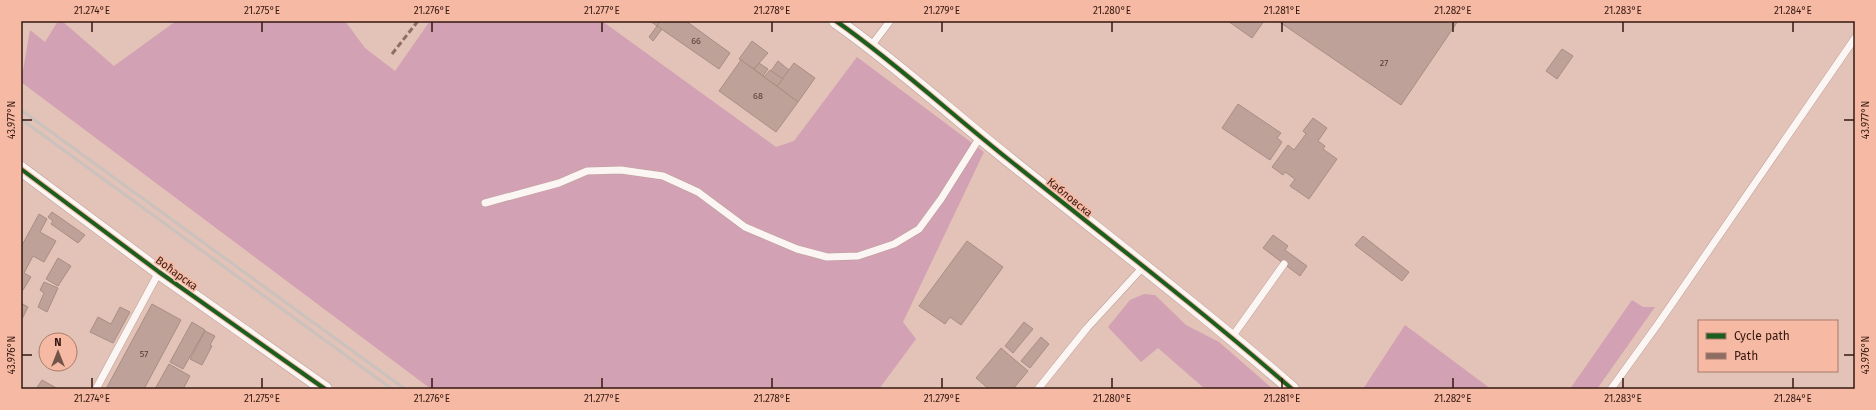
<svg xmlns="http://www.w3.org/2000/svg" width="1876" height="410" font-family="'Fira Sans',sans-serif">
<rect width="100%" height="100%" fill="#e3c2b7"/>
<!-- green -->
<g fill="#d2a1b4">
<path d="M58 21H62L114 66 176 21H345L365 48 395 71 430 21H602L776 147 794 141 857 57 984 152 903 322 916 339 879 389H431L21 82 30 30 45 42Z"/>
<path d="M1144 294 1155 295 1186 325 1219 342 1273 389H1205L1158 348 1141 362 1108 327 1130 300Z"/>
<path d="M1632 300 1643 307H1655L1597 389H1570Z"/>
<path d="M1405 325 1491 389H1363Z"/>
</g>
<!-- building -->
<g fill="#bea198" stroke="#a98e84">
<path d="M650 21H660L657 26Z"/>
<path d="M660 21H686L730 53 719 69 657 26Z"/>
<path d="M1228 21H1264L1252 38Z"/>
<path d="M1278 21H1458L1401 105Z"/>
<path d="M657 26 662 29 653 41 649 37Z"/>
<path d="M752 41 768 53 754 69 739 59Z"/>
<path d="M1562 49 1573 56 1557 79 1546 71Z"/>
<path d="M741 60 798 102 776 132 719 91Z"/>
<path d="M778 61 789 70 783 79 771 71Z"/>
<path d="M759 63 768 69 763 76 754 69Z"/>
<path d="M794 63 815 78 798 102 777 86Z"/>
<path d="M770 70 783 79 777 86 764 77Z"/>
<path d="M1238 104 1281 133 1277 138 1282 142 1270 160 1222 128Z"/>
<path d="M1313 118 1327 128 1318 141 1325 146 1323 149 1337 159 1309 199 1290 186 1295 179 1285 172 1283 175 1272 167 1288 145 1294 150 1306 134 1303 131Z"/>
<path d="M52 212 85 235 78 243 51 224 53 221 48 217Z"/>
<path d="M39 214 47 219 40 232 56 241 44 262 33 256 24 273 31 277 23 290 21 289V247Z"/>
<path d="M1273 235 1288 246 1285 250 1307 266 1300 276 1263 248Z"/>
<path d="M1363 236 1409 272 1402 281 1355 245Z"/>
<path d="M967 241 1003 267 961 325 950 317 945 324 919 306Z"/>
<path d="M58 258 71 266 58 286 46 279Z"/>
<path d="M44 282 58 288 47 312 38 307 44 293 40 290Z"/>
<path d="M21 303 28 307 21 321Z"/>
<path d="M152 304 181 320 144 389H106Z"/>
<path d="M120 307 130 312 113 343 90 332 98 317 111 324Z"/>
<path d="M192 322 205 330 183 369 170 362Z"/>
<path d="M1024 322 1033 329 1013 353 1005 346Z"/>
<path d="M205 331 215 336 210 345 212 346 202 365 190 359Z"/>
<path d="M1041 337 1049 344 1030 368 1021 361Z"/>
<path d="M1001 348 1028 371 1013 389H989L976 378Z"/>
<path d="M169 364 190 376 183 389H155Z"/>
<path d="M42 380 58 389H36Z"/>
</g>
<g fill="none" stroke-linecap="round" stroke-linejoin="round">
<!-- lane casing -->
<g stroke="#bea198" stroke-width="8">
<g id="lane">
<path d="M871 46 890 21"/>
<path d="M485 203 559 183 587 171 621 170 663 176 698 192 745 227 797 249 827 257 858 256 894 244 919 229 941 199 980 137"/>
<path d="M1232 337 1284 264"/>
<path d="M96 389 159 272"/>
<path d="M1038 389 1087 328 1143 267"/>
<path d="M1611 389 1658 324 1855 38"/>
</g>
</g>
<!-- street casing -->
<g stroke="#bea198" stroke-width="15">
<g id="street">
<path d="M836 21C896 63 950 113 1008 159 1103 235 1200 309 1292 389"/>
<path d="M21 169 159 272 325 389"/>
</g>
</g>
<!-- lane -->
<use href="#lane" stroke="#fbf6f4" stroke-width="7"/>
<!-- street -->
<use href="#street" stroke="#fbf6f4" stroke-width="14"/>
<!-- rail -->
<g stroke="#cbc1bd" stroke-width="3">
<path d="M21 110 405 389"/>
<path d="M21 119 392 389"/>
</g>
<!-- quiet -->
<path stroke="#8d6e63" stroke-width="3" stroke-dasharray="6 3" stroke-linecap="butt" d="M392 54 418 21"/>
<!-- cycleway casing -->
<g stroke="#f6b9a4" stroke-width="6">
<g id="cycleway">
<path d="M836 21C896 63 950 113 1008 159 1103 235 1200 309 1292 389"/>
<path d="M21 169 159 272 325 389"/>
</g>
</g>
<!-- cycleway -->
<use href="#cycleway" stroke="#1b5e20" stroke-width="4"/>
</g>
<!-- ticks -->
<path fill="none" stroke="#351910" stroke-width="1.5" d="M92 22V32M262 22V32M432 22V32M602 22V32M772 22V32M942 22V32M1112 22V32M1282 22V32M1453 22V32M1623 22V32M1793 22V32M22 120H32M1844 120H1854M22 355H32M1844 355H1854M92 378V388M262 378V388M432 378V388M602 378V388M772 378V388M942 378V388M1112 378V388M1282 378V388M1453 378V388M1623 378V388M1793 378V388"/>
<g text-anchor="middle" stroke-width="3.5" stroke-linejoin="round" paint-order="stroke">
<!-- number labels -->
<g font-size="9" fill="#573b32">
<text x="696" y="44">66</text>
<text x="1384" y="66">27</text>
<text x="758" y="99">68</text>
<text x="144" y="357">57</text>
</g>
<!-- street labels -->
<g font-size="11" fill="#351910" stroke="#f6b9a4">
<text transform="translate(1070 197) rotate(39)" y="4">Кабловска</text>
<text transform="translate(177 273) rotate(36)" y="4">Воћарска</text>
</g>
</g>
<!-- border -->
<rect width="1876" height="410" fill="none" stroke="#f6b9a4" stroke-width="44"/>
<!-- legend -->
<rect x="1698" y="320" width="140" height="52" fill="#f6b9a4" stroke="#a97969"/>
<rect x="1706" y="333" width="20" height="6" fill="#1b5e20" stroke="#a97969"/>
<text x="1734" y="340" font-size="12" fill="#351910">Cycle path</text>
<rect x="1706" y="353" width="20" height="6" fill="#8d6e63" stroke="#a97969"/>
<text x="1734" y="360" font-size="12" fill="#351910">Path</text>
<!-- north arrow -->
<g transform="translate(58 352)"><circle r="19" fill="#f6b9a4" stroke="#a97969"/>
<path d="M0-3L7 15L0 10L-7 15Z" fill="#72544a"/>
<text y="-6" font-size="11" font-weight="bold" text-anchor="middle" fill="#351910">N</text>
</g>
<rect x="22" y="22" width="1832" height="366" fill="none" stroke="#351910" stroke-width="1.5"/>
<g font-size="10" text-anchor="middle" fill="#351910">
<text x="92" y="14">21.274°E</text>
<text x="262" y="14">21.275°E</text>
<text x="432" y="14">21.276°E</text>
<text x="602" y="14">21.277°E</text>
<text x="772" y="14">21.278°E</text>
<text x="942" y="14">21.279°E</text>
<text x="1112" y="14">21.280°E</text>
<text x="1282" y="14">21.281°E</text>
<text x="1453" y="14">21.282°E</text>
<text x="1623" y="14">21.283°E</text>
<text x="1793" y="14">21.284°E</text>
<text transform="translate(11 120) rotate(-90)" y="4">43.977°N</text>
<text transform="translate(1865 120) rotate(-90)" y="4">43.977°N</text>
<text transform="translate(11 355) rotate(-90)" y="4">43.976°N</text>
<text transform="translate(1865 355) rotate(-90)" y="4">43.976°N</text>
<text x="92" y="402">21.274°E</text>
<text x="262" y="402">21.275°E</text>
<text x="432" y="402">21.276°E</text>
<text x="602" y="402">21.277°E</text>
<text x="772" y="402">21.278°E</text>
<text x="942" y="402">21.279°E</text>
<text x="1112" y="402">21.280°E</text>
<text x="1282" y="402">21.281°E</text>
<text x="1453" y="402">21.282°E</text>
<text x="1623" y="402">21.283°E</text>
<text x="1793" y="402">21.284°E</text>
</g>
</svg>
